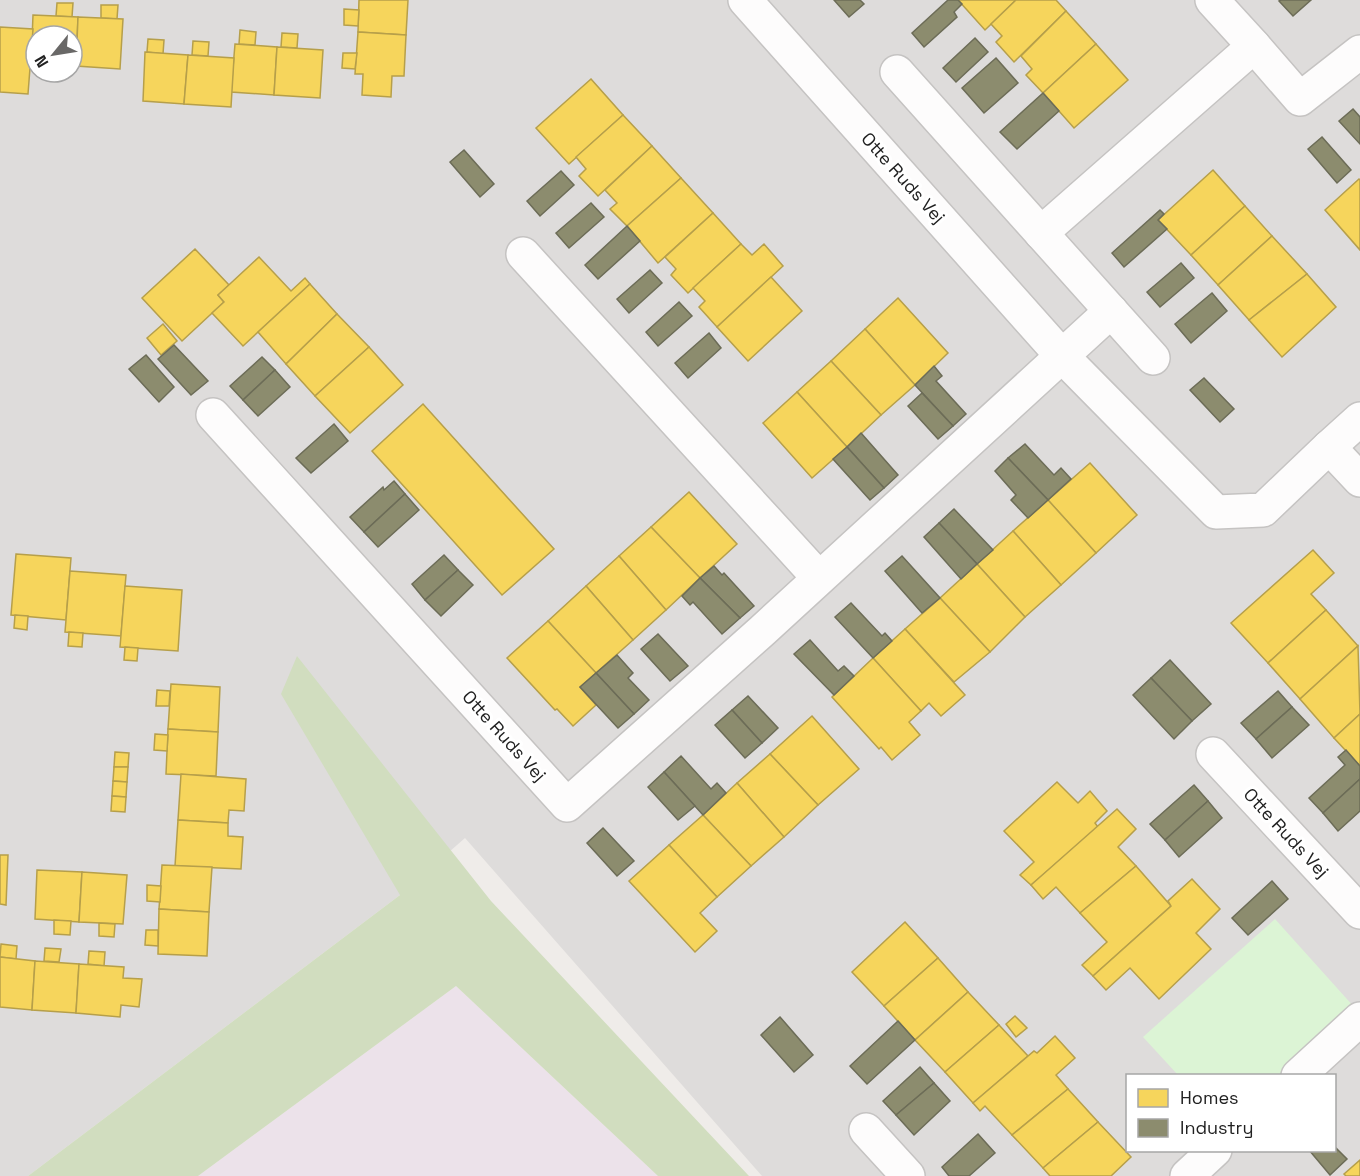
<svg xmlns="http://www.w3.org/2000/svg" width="1360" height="1176" font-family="'Space Grotesk',sans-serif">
<rect width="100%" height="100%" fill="#efece9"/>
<!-- residential -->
<path fill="#dedcdb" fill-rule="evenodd" d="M0 0H1360V1176H762L465 838 400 895 28 1176H0ZM36 36H72V72H36ZM1128 1076H1334V1150H1128Z"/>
<!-- industrial -->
<path fill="#ece2ea" d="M456 986 658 1176H198Z"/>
<!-- forest -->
<path fill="#d1ddbf" d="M297 656 491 901 749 1176H658L456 986 198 1176H28L400 895 281 694Z"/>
<!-- park -->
<path fill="#dcf4d5" d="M1275 919 1355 1008 1279 1075H1178L1143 1037Z"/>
<!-- homes -->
<g fill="#f6d55c" stroke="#b69f4a" stroke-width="1.5">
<path d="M359 0H408L406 35 358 32Z"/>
<path d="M958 0H1016L985 30Z"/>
<path d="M1016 0H1056L1066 11 1014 62 996 42 1002 36 991 24Z"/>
<path d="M57 3H73L72 17 56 16Z"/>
<path d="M101 5H118L117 19 101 18Z"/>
<path d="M344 9 359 10 358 26 344 25Z"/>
<path d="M1066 11 1096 44 1043 93 1026 75 1032 69 1021 56Z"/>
<path d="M33 15 78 17 76 66H72V36H36V64H31Z"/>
<path d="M78 17 123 19 120 69 76 66Z"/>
<path d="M0 27 33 29 28 94 0 92Z"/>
<path d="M240 30 256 32 255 45 239 44Z"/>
<path d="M358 32 406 35 404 76H392L391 97 362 95 363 74H355Z"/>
<path d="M282 33 298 34 297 48 281 47Z"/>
<path d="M148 39 164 40 163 54 147 52Z"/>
<path d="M193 41 209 42 208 56 192 55Z"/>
<path d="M235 44 277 47 274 95 231 92Z"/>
<path d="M1096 44 1128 80 1074 128 1043 93Z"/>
<path d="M277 47 323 50 320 98 274 95Z"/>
<path d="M145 52 188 55 184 104 143 101Z"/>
<path d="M343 53H357L355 69 342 68Z"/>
<path d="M188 55 234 58 231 107 184 104Z"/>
<path d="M591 79 623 115 569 164 536 128Z"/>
<path d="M623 115 652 146 598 196 579 176 586 169 576 157Z"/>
<path d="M652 146 681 178 627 226 610 209 617 203 605 190Z"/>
<path d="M1213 170 1245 206 1191 255 1158 220Z"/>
<path d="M681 178 713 213 658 263 627 226Z"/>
<path d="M1359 179 1360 180V250L1325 210Z"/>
<path d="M1245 206 1272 236 1218 285 1191 255Z"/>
<path d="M713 213 741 244 688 293 671 275 676 269 665 257Z"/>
<path d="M1272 236 1307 274 1249 320 1218 285Z"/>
<path d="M741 244 752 255 764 244 783 266 717 327 699 307 705 301 693 288Z"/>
<path d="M195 249 229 285 218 295 224 302 182 341 142 298Z"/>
<path d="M259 257 291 291 305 278 310 284 243 346 212 313 224 302 218 295Z"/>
<path d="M1307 274 1336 307 1282 357 1249 320Z"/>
<path d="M771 277 802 311 748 361 717 327Z"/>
<path d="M310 284 337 314 286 364 258 332Z"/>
<path d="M898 298 948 353 915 385 865 329Z"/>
<path d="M337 314 369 347 315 396 286 364Z"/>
<path d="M163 324 177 341 161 355 147 338Z"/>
<path d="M865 329 915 385 881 415 831 361Z"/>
<path d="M369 347 403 385 350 433 315 396Z"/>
<path d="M831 361 881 415 847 447 797 392Z"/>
<path d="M797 392 847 447 812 478 763 423Z"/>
<path d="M423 404 554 549 502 595 372 451Z"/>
<path d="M1090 463 1137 515 1096 553 1048 500Z"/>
<path d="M689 492 737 544 700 578 651 527Z"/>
<path d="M1048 500 1096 553 1061 585 1013 531Z"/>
<path d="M651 527 700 578 666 610 619 556Z"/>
<path d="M1013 531 1061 585 1025 617 977 564Z"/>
<path d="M1313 550 1334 573 1311 594 1326 610 1268 663 1231 623Z"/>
<path d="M16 554 71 558 66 620 11 615Z"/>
<path d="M619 556 666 610 633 640 586 586Z"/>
<path d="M977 564 1025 617 990 652 940 598Z"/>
<path d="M70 571 126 575 121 636 65 632Z"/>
<path d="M125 586 182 590 178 651 120 647Z"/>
<path d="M586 586 633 640 596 673 548 621Z"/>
<path d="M940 598 990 652 954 682 905 629Z"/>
<path d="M1326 610 1358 646 1300 699 1268 663Z"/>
<path d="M15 615 28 616 27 630 14 628Z"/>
<path d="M548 621 596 673 580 687 596 705 573 726 557 709 555 710 507 658Z"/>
<path d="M905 629 965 695 941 716 929 703 921 711 873 658Z"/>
<path d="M69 632 83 633 82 647 68 646Z"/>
<path d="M1358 646 1360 714 1334 738 1300 699Z"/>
<path d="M125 647 138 648 137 661 124 660Z"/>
<path d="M873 658 921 711 909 722 920 735 892 760 881 747 879 749 832 697Z"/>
<path d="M171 684 220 687 218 732 168 729Z"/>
<path d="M157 690 170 691 169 706H156Z"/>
<path d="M1360 714V766L1334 738Z"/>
<path d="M812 716 859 769 818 805 770 754Z"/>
<path d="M168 729 218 732 216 776 166 774Z"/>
<path d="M155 734 168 735 167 751 154 750Z"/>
<path d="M115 752 129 753 128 767H114Z"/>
<path d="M770 754 818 805 784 837 737 783Z"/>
<path d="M114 767H128L127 782 113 781Z"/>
<path d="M181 774 246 779 244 811 229 810 228 823 178 820Z"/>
<path d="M113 781 127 782 126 797 112 796Z"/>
<path d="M1057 782 1078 803 1090 791 1107 811 1095 823 1098 827 1031 885 1020 875 1034 862 1004 831Z"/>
<path d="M737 783 784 837 751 866 703 815Z"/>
<path d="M112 796 126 797 125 812 111 811Z"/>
<path d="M1117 809 1136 829 1118 847 1136 866 1080 913 1056 887 1043 899 1031 885Z"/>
<path d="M703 815 751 866 717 897 669 845Z"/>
<path d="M178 820 228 823V836L243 837 241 869 175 866Z"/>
<path d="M669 845 717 897 700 913 717 931 695 952 629 881Z"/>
<path d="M0 855H8L6 905 0 904Z"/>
<path d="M162 865 212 867 209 912 159 909Z"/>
<path d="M1136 866 1171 906 1093 976 1082 965 1107 942 1080 913Z"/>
<path d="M37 870 82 872 79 922 35 919Z"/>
<path d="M82 872 127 875 123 924 79 922Z"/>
<path d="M1192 879 1220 909 1196 933 1211 949 1159 999 1130 968 1106 990 1093 976 1171 906 1168 901Z"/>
<path d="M147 885 161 886 160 902 147 901Z"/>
<path d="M159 909 209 912 207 956 158 954Z"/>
<path d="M54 920 71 921 70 935 54 934Z"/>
<path d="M905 922 938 958 884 1006 852 972Z"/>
<path d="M99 923 115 924 114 937 99 936Z"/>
<path d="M146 930H158V946L145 945Z"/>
<path d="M1 944 17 946 16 959 0 957Z"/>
<path d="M45 948 61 949 59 962 44 961Z"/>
<path d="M89 951 105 952 104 966 88 964Z"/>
<path d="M0 957 35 961 32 1010 0 1007Z"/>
<path d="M938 958 968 992 915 1040 884 1006Z"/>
<path d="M35 961 79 964 76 1013 32 1010Z"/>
<path d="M79 964 124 967 123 978 142 979 139 1007 121 1005 120 1017 76 1013Z"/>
<path d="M968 992 999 1025 945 1072 915 1040Z"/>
<path d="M1015 1016 1027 1028 1016 1037 1006 1024Z"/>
<path d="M999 1025 1028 1056 973 1103 945 1072Z"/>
<path d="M1055 1036 1075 1058 1056 1075 1068 1089 1012 1135 985 1106 980 1111 973 1103 1034 1051 1037 1053Z"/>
<path d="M1068 1089 1098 1122 1043 1168 1012 1135Z"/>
<path d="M1098 1122 1131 1157 1111 1176H1050L1043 1168Z"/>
<path d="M1360 1160V1176H1346L1344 1174Z"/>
</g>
<!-- industry -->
<g fill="#8c8c6e" stroke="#6c6c57" stroke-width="1.5">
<path d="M834 0H860L864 4 849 17Z"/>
<path d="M948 0H958L962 4 954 12 957 17 924 47 912 33Z"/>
<path d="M1281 0H1311L1293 16 1279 1Z"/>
<path d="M975 38 988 52 956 82 943 68Z"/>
<path d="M996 58 1018 83 984 113 962 88Z"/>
<path d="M1043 93 1059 111 1017 149 1000 132Z"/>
<path d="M1353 109 1360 117V144L1339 121Z"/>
<path d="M1322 137 1351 170 1337 183 1308 149Z"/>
<path d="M464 150 494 184 480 197 450 162Z"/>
<path d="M561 171 574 185 540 216 527 201Z"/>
<path d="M591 203 604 217 569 248 556 233Z"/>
<path d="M1160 210 1164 214 1158 220 1167 229 1124 267 1112 253Z"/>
<path d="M627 226 640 241 598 279 585 265Z"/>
<path d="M1181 263 1194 278 1160 307 1147 292Z"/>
<path d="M650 270 662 283 629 313 617 299Z"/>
<path d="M1212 293 1227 311 1191 343 1175 324Z"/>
<path d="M679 302 692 316 658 346 646 332Z"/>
<path d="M709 333 721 348 688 378 675 363Z"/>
<path d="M174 345 208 381 191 395 158 359Z"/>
<path d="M146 355 174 387 159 402 129 369Z"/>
<path d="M262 357 275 370 243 400 230 386Z"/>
<path d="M934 366 942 376 936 381 966 414 953 426 915 385Z"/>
<path d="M275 370 290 387 258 416 243 400Z"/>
<path d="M1204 378 1234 409 1220 422 1190 390Z"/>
<path d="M922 393 953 426 938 439 908 406Z"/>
<path d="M334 424 348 441 311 473 296 458Z"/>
<path d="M861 433 898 475 884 488 847 447Z"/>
<path d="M1025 444 1054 475 1061 468 1071 479 1048 500 1008 458Z"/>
<path d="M847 447 884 488 870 500 833 459Z"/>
<path d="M1008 458 1048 500 1028 518 1011 500 1016 495 995 471Z"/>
<path d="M394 481 405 494 364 532 350 517 383 487 384 490Z"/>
<path d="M405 494 419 510 378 547 364 532Z"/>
<path d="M954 509 993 550 977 564 939 523Z"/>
<path d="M939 523 977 564 961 579 924 537Z"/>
<path d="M444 555 458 570 425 600 412 584Z"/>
<path d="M902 556 940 598 922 613 885 571Z"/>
<path d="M714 566 722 575 724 573 754 606 740 618 700 578Z"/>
<path d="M458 570 473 585 441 616 425 600Z"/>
<path d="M700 578 740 618 722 634 693 602 690 605 682 596Z"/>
<path d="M851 603 882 636 885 633 892 641 873 658 835 617Z"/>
<path d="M658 634 688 666 670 681 641 649Z"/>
<path d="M810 640 838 671 844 666 854 676 834 695 794 654Z"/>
<path d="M617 655 633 673 628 678 649 700 634 714 596 673Z"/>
<path d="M1170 660 1211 704 1192 721 1151 678Z"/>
<path d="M596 673 634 714 618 728 580 687Z"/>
<path d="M1151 678 1192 721 1174 739 1133 695Z"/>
<path d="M1278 691 1292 707 1256 739 1241 723Z"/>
<path d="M748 696 778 728 762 743 732 710Z"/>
<path d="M1292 707 1309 725 1272 758 1256 739Z"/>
<path d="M732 710 762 743 745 758 715 725Z"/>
<path d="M1346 750 1360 766V779L1323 813 1309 798 1345 765 1338 757Z"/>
<path d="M681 756 711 789 717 783 726 793 703 815 664 772Z"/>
<path d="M664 772 695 806 678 820 648 787Z"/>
<path d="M1360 779V811L1338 831 1323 813Z"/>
<path d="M1194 785 1208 801 1165 840 1150 824Z"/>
<path d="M1208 801 1222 818 1179 857 1165 840Z"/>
<path d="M603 828 634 861 617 876 587 843Z"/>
<path d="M1272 881 1288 899 1248 935 1232 918Z"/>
<path d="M780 1017 813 1055 794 1072 761 1035Z"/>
<path d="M898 1021 915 1040 867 1084 850 1066Z"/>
<path d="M920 1067 934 1083 896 1115 883 1101Z"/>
<path d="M934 1083 950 1101 914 1135 896 1115Z"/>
<path d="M978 1134 995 1153 969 1176H949L942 1167Z"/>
<path d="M1334 1146 1347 1159 1330 1175 1309 1150H1334Z"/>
</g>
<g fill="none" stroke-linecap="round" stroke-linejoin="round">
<!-- minor casing -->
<g stroke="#c5c3c2" stroke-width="36">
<g id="minor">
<path d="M745 0 1062 356 1216 512 1263 510 1329 447 1360 480"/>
<path d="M1254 46 1300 99 1360 52"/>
<path d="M897 72 1153 358"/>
<path d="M1041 233 1254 46 1212 0"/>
<path d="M523 254 819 578"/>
<path d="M213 415 567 805 762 631 1111 311"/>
<path d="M1329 447 1360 419"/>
<path d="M1213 754 1360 912"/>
<path d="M1298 1076 1360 1019"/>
<path d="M866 1130 908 1176"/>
<path d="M1187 1176 1215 1150"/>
</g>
</g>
<!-- minor -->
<use href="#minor" stroke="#fdfcfc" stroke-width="33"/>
</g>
<g text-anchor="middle" stroke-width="6" stroke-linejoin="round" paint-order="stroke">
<!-- street labels -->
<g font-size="18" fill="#212121" stroke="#fff">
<text transform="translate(903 178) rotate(48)" y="6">Otte Ruds Vej</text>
<text transform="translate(504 736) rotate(48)" y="6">Otte Ruds Vej</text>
<text transform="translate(1286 833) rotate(47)" y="6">Otte Ruds Vej</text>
</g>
</g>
<!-- legend -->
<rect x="1126" y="1074" width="210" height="78" fill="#ffffff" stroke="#a6a6a6" stroke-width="1.5"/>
<rect x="1138" y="1089" width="30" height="18" fill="#f6d55c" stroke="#a6a6a6" stroke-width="1.5"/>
<text x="1180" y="1104" font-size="18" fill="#212121">Homes</text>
<rect x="1138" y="1119" width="30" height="18" fill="#8c8c6e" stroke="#a6a6a6" stroke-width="1.5"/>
<text x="1180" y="1134" font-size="18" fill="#212121">Industry</text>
<!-- north arrow -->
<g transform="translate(54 54) rotate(240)"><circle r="28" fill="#ffffff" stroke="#a6a6a6" stroke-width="1.5"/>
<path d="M0-4.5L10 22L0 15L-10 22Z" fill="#696867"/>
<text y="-9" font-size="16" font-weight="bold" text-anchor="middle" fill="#212121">N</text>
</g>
</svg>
